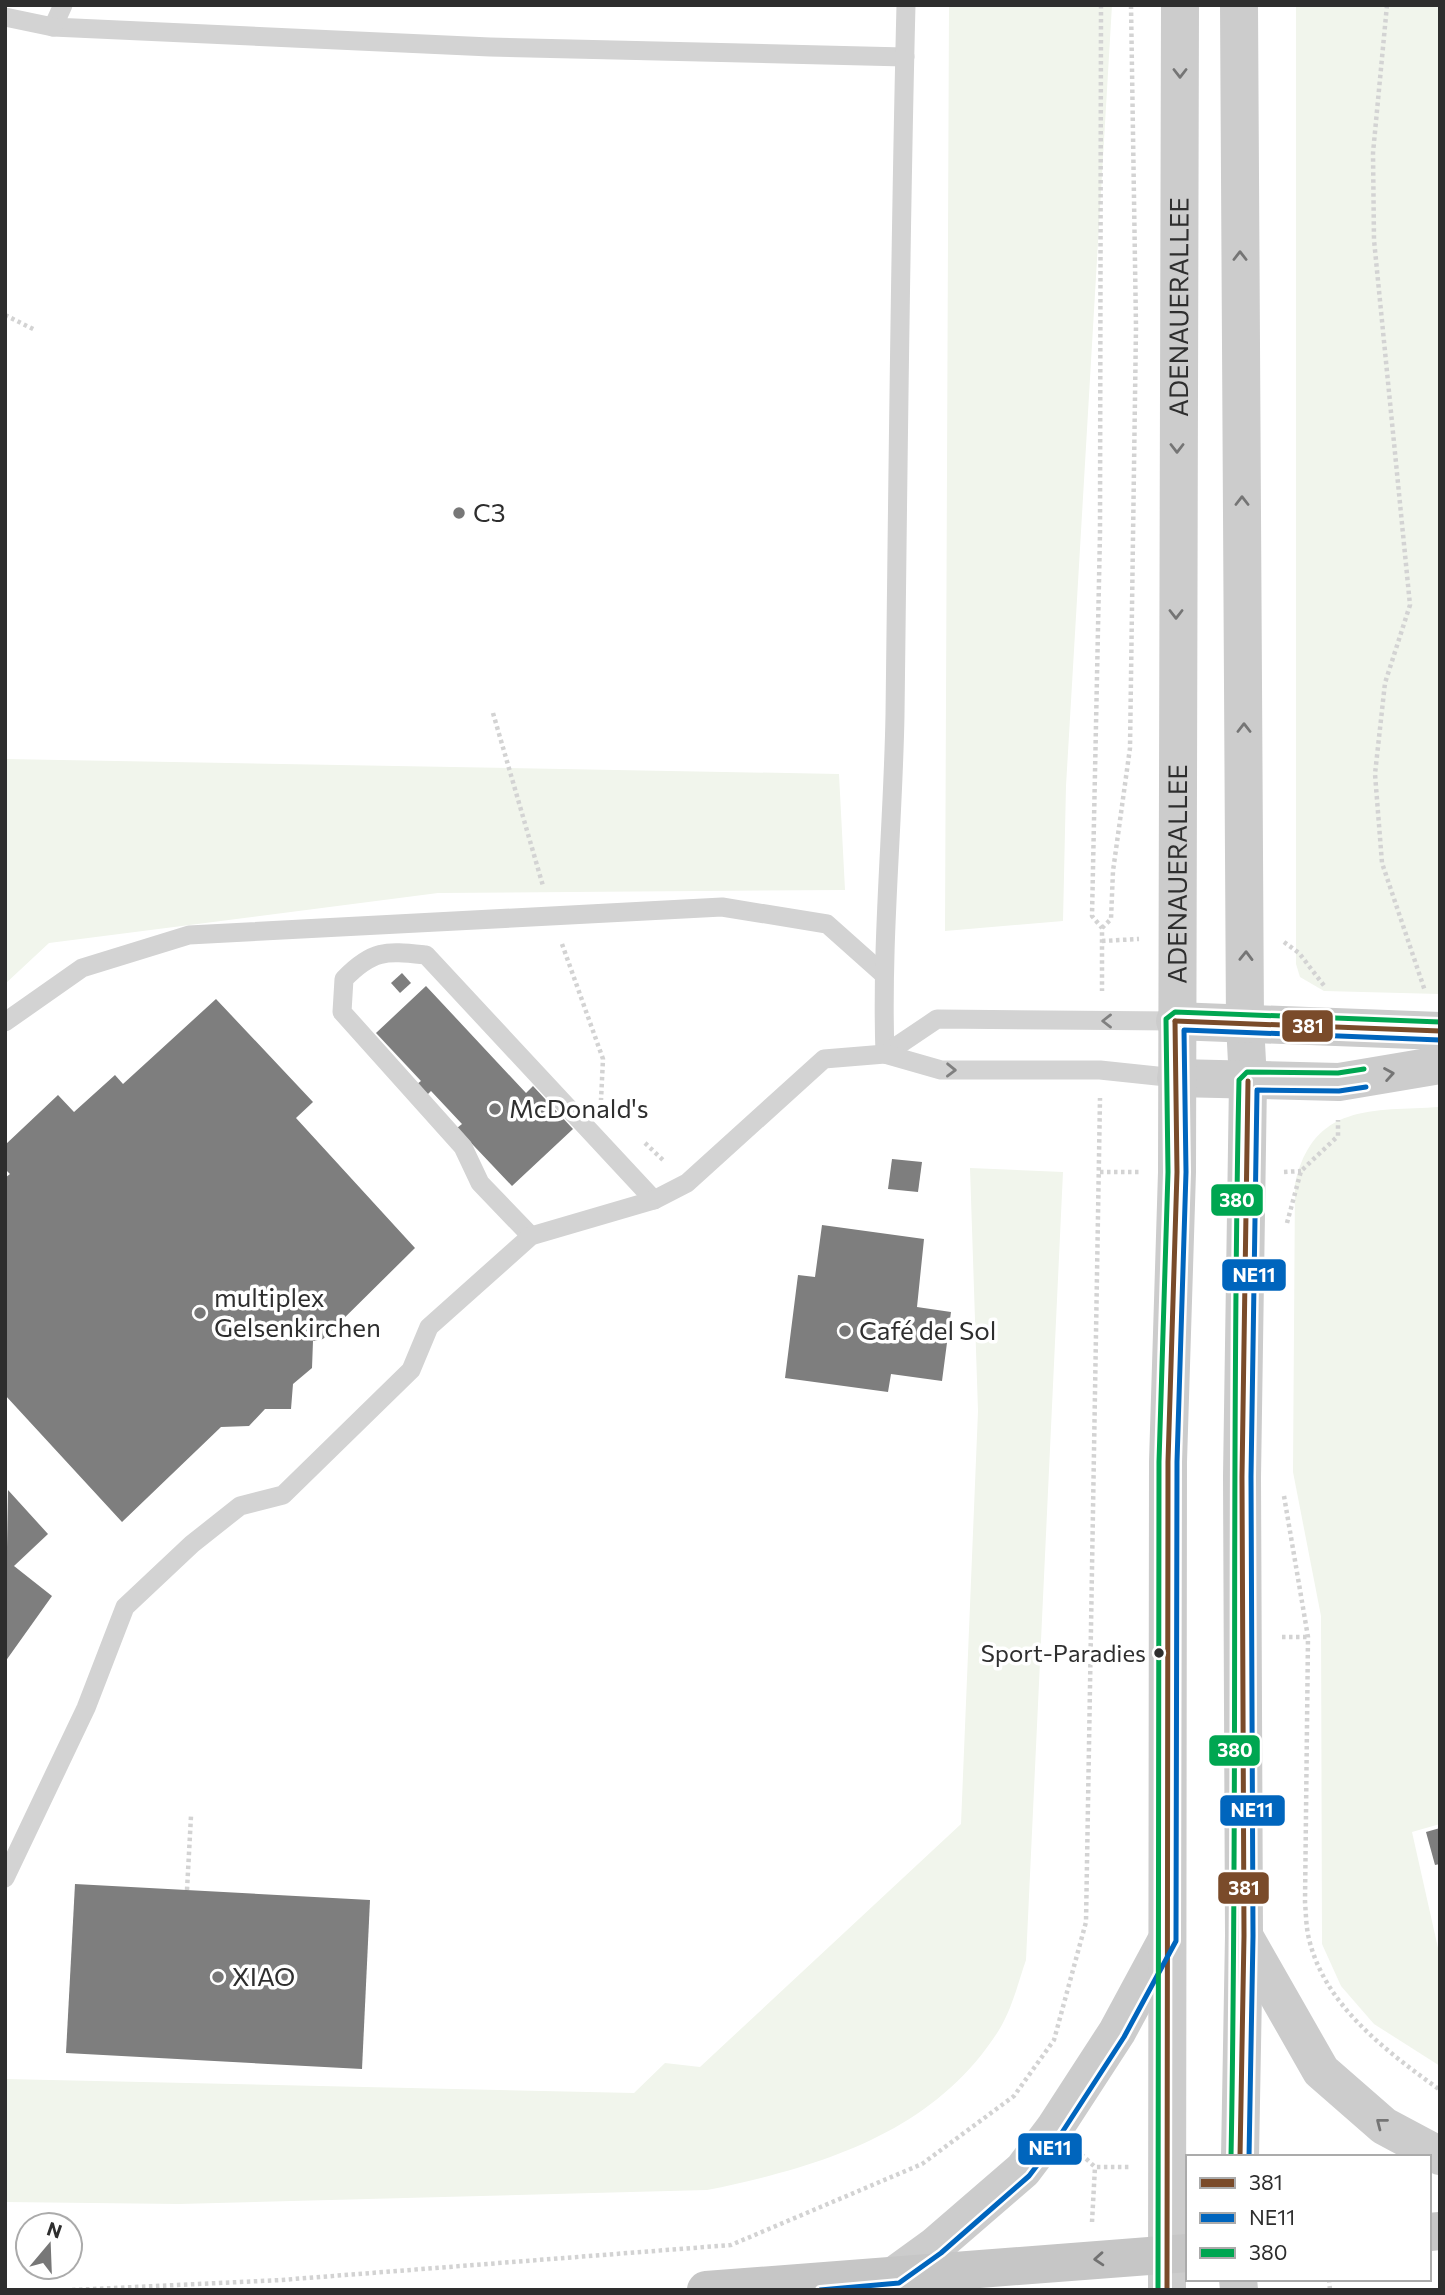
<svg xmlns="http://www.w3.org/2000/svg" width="1445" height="2295" font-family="Commissioner,sans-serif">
<rect width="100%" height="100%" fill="#fff"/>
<!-- green -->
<g fill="#f1f5ec">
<path d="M949 5H1112L1066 786 1063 921 945 931Z"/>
<path d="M1296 5H1440V994L1324 991 1300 977 1296 964Z"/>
<path d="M5 759 839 774 845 890 438 893 49 943 5 984Z"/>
<path d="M1440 1107V1824L1412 1832 1440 1957V2066L1374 2024 1341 1986 1322 1944 1321 1616 1293 1472 1295 1184C1313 1103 1372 1111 1440 1107Z"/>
<path d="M970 1168 1063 1172 1026 1960C1018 1983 1012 2009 999 2030 934 2133 820 2167 707 2190L179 2204 5 2202V2079L634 2093 665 2063 700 2067 961 1824 978 1411Z"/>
</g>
<!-- building -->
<g fill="#7e7e7e">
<path d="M402 973 411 983 400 993 391 983Z"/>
<path d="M426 986 526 1093 533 1086 573 1129 512 1186 457 1128 462 1124 431 1091 427 1095 417 1084 421 1081 376 1033Z"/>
<path d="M216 999 313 1102 296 1118 415 1248 323 1339 313 1341 312 1368 293 1384 291 1409H265L249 1426 221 1427 122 1522 5 1395V1178L10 1174 5 1169V1145L58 1095 74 1112 115 1075 123 1084Z"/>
<path d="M892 1159 922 1162 918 1192 888 1189Z"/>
<path d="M822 1225 924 1239 917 1307 951 1312 942 1381 891 1374 888 1392 785 1378 798 1275 815 1277Z"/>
<path d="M8 1490 48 1534 14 1566 52 1596 5 1662Z"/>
<path d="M1440 1828V1864L1435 1865 1426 1832Z"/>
<path d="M75 1884 370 1900 362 2069 66 2053Z"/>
</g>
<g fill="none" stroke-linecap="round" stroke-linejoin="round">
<!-- path -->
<g stroke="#d3d3d3" stroke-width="4.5" stroke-dasharray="3.5 3.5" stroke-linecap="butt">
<path d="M1101 5 1100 533 1092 916 1102 928V991"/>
<path d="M1387 5 1373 153 1374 240 1410 605 1385 683 1375 774 1382 863 1425 991"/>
<path d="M5 315 35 330"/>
<path d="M493 713 543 886"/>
<path d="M1102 928 1111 919 1113 871 1130 748 1136 327 1131 5"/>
<path d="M1102 941 1139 939"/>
<path d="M1284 942 1299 953 1325 987"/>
<path d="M562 944 603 1059 601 1100"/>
<path d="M645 1143 664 1161"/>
<path d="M1100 1172H1139"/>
<path d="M1284 1172 1301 1171"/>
<path d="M1287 1223 1301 1171 1338 1136V1120"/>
<path d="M1284 1496 1308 1637 1305 1902C1306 1914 1306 1927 1309 1939 1325 2006 1386 2051 1440 2090"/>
<path d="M1282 1637H1308"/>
<path d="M187 1890 191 1816"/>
<path d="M1081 2154 1095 2167H1130"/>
<path d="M1092 2222 1095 2167"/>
<path d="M1329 2279 1330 2290"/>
<path d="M72 2290 281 2280 731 2245 922 2164 1014 2096 1054 2040 1086 1922 1100 1098"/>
</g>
<!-- lane -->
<g stroke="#d3d3d3" stroke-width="19">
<path d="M63 5 53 27 490 47 905 57"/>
<path d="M5 17 53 27"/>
<path d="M5 1022 82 968 189 935 722 907 827 924 882 973"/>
<path d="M885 1054C881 941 893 828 895 715 898 478 900 242 906 5"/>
<path d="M885 1054 937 1019 1175 1021"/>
<path d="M531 1236 480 1183 463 1147 342 1012 344 979C373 949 386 951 426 955L654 1200"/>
<path d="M5 1878 86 1708 125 1607 192 1544 240 1506 283 1495 411 1370 429 1327 531 1236 654 1200 687 1183 824 1059 885 1054 941 1070H1100L1176 1078"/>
</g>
<!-- secondary -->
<g stroke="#ccc" stroke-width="38">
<path d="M1239 5 1245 1024 1248 1081 1242 1477 1244 1936 1240 2157"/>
<path d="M1175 1021 1440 1031"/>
<path d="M1176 1078 1339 1082 1440 1065"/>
<path d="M1244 1936 1321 2071 1384 2126 1440 2156"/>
<path d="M895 2275 935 2246 1023 2170 1054 2129 1117 2032 1165 1943"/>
<path d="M1238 2279 1239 2290"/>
<path id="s1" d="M1167 2290 1168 1462 1177 1172 1180 5"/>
</g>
<!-- primary -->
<g stroke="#c6c6c6" stroke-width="38">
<path d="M1429 2232 1440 2231"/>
<path d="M706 2290 1188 2253"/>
</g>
<!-- bus-1 casing -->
<g stroke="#fff" stroke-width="10">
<g id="bus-1">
<path d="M1175 1021 1440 1031"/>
<path d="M1240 2157 1244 1936 1242 1477 1248 1081"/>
<path d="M1167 2290 1168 1462 1177 1172 1175 1021"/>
</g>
</g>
<!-- bus-2 casing -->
<g stroke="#fff" stroke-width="10">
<g id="bus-2">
<path d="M1249 2157 1253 1936 1251 1477 1257 1090 1339 1091 1366 1087"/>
<path d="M820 2290 899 2283 941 2253 1029 2176 1061 2134 1124 2037 1176 1941 1177 1462 1186 1172 1184 1030 1440 1040"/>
</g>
</g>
<!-- bus-3 casing -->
<g stroke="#fff" stroke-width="10">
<g id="bus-3">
<path d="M1231 2157C1238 1798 1231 1439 1239 1080L1247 1072 1338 1073 1364 1069"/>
<path d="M1158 2290 1159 1462 1168 1172 1166 1019 1175 1012 1440 1022"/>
</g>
</g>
<!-- bus-1 -->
<use href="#bus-1" stroke="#7a4b2a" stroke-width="5"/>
<!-- bus-2 -->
<use href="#bus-2" stroke="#0065bd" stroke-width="5"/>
<!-- bus-3 -->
<use href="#bus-3" stroke="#00a651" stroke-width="5"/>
</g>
<!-- one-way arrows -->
<defs><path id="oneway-chevron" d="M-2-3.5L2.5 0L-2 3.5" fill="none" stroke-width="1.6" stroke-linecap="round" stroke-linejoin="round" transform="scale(1.75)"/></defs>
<g stroke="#757575">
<use href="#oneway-chevron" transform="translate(1180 73) rotate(90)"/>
<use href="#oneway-chevron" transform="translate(1240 256) rotate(-90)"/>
<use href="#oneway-chevron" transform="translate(1177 448) rotate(90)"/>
<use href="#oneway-chevron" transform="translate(1242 501) rotate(-90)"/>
<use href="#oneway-chevron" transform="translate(1176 614) rotate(90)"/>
<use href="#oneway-chevron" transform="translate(1244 728) rotate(-90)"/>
<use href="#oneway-chevron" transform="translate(1246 956) rotate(-89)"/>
<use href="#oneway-chevron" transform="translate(1389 1074) rotate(-10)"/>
<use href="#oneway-chevron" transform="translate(1381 2123) rotate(-142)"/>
</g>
<g stroke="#808080">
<use href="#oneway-chevron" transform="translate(1107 1021) rotate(180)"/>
<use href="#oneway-chevron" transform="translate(951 1070) rotate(1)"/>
</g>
<use stroke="#727272" href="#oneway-chevron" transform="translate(1099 2259) rotate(176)"/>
<!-- markers -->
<g fill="#777" stroke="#fff" stroke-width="2.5">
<circle cx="459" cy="513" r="7"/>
<circle cx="495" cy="1109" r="7"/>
<circle cx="200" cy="1313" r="7"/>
<circle cx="845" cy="1331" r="7"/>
<circle cx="218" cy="1977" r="7"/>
</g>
<circle fill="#2e2e2e" stroke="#fff" stroke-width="2.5" cx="1159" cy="1653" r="6"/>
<g text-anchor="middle" stroke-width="7" stroke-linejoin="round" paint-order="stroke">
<!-- bus labels -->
<g font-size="24" fill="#2e2e2e" stroke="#fff" text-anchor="end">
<text x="1146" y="1662">Sport-Paradies</text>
</g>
<!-- street labels -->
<g font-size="26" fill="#2e2e2e" stroke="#fff">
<text dy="9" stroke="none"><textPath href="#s1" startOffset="1983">ADENAUERALLEE</textPath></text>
<text dy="9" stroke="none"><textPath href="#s1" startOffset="1416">ADENAUERALLEE</textPath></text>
</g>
<!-- poi labels -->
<g font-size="26" fill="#2e2e2e" stroke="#fff" text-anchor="start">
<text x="473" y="522">C3</text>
<text x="509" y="1118">McDonald's</text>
<text x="214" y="1307">multiplex<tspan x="214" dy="30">Gelsenkirchen</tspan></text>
<text x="859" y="1340">Café del Sol</text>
<text x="232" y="1986">XIAO</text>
</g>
</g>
<g stroke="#fff" stroke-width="2.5">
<rect x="1281" y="1009" width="53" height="34" rx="7" fill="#7a4b2a"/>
<rect x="1210" y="1183" width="54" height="34" rx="7" fill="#00a651"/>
<rect x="1221" y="1258" width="66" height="34" rx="7" fill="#0065bd"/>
<rect x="1208" y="1734" width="53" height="33" rx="7" fill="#00a651"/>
<rect x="1219" y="1794" width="67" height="33" rx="7" fill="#0065bd"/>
<rect x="1217" y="1871" width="53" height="34" rx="7" fill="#7a4b2a"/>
<rect x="1017" y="2132" width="66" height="34" rx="7" fill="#0065bd"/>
</g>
<g font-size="19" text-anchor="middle" font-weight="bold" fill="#fff">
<text x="1308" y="1033">381</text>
<text x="1237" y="1207">380</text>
<text x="1254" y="1282">NE11</text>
<text x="1235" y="1757">380</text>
<text x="1252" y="1817">NE11</text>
<text x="1244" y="1895">381</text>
<text x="1050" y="2155">NE11</text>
</g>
<!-- border -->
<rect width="1445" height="2295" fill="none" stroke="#2e2e2e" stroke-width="14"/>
<!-- legend -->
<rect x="1186" y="2155" width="245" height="126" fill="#ffffff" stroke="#ababab" stroke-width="2"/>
<rect x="1200" y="2178" width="35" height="10" fill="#7a4b2a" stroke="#ababab" stroke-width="2"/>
<text x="1249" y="2190" font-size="21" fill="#2e2e2e">381</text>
<rect x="1200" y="2213" width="35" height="10" fill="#0065bd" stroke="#ababab" stroke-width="2"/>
<text x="1249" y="2225" font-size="21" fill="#2e2e2e">NE11</text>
<rect x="1200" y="2248" width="35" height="10" fill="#00a651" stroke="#ababab" stroke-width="2"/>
<text x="1249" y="2260" font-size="21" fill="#2e2e2e">380</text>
<!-- north arrow -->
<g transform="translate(49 2246) rotate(19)"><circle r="33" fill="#ffffff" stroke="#ababab" stroke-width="2"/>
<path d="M0-5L12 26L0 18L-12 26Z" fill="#777777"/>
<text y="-10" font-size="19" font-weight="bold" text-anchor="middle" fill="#2e2e2e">N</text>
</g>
</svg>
